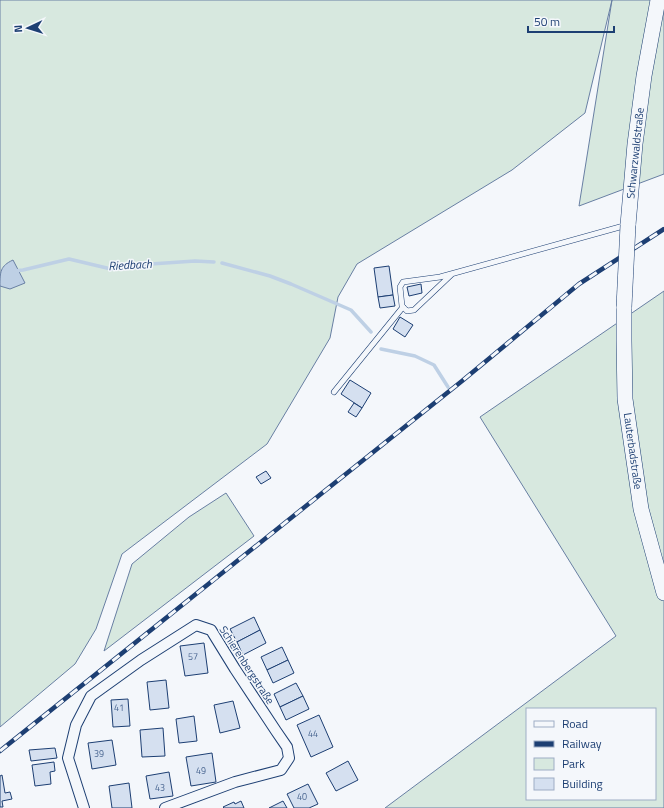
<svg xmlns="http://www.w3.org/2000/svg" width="664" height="808" font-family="'Titillium Web',sans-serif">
<rect width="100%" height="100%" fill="#f4f7fb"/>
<!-- green -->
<g fill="#d7e8df" stroke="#687fa3" fill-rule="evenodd">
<path d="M0 0H664V174L579 206 612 0 585 113 512 170 357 264 338 297 330 338 267 444 122 554 96 629 75 664 0 727Z"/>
<path d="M664 291V808H385L616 636 480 417ZM527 709H655V799H527Z"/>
<path d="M226 493 254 536 104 651 132 564 189 517Z"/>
</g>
<!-- water -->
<path fill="#bed0e5" stroke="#687fa3" d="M13 260 25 283 10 289 0 286C0 272 0 266 13 260Z"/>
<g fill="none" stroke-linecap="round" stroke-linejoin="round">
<!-- stream -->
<g stroke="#bed0e5" stroke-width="3.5">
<path d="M222 263 270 276 291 284 351 310 371 332"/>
<path d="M14 271 23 270 69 259 111 269 136 265 195 261 214 262"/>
<path d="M381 349 415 356 434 365 448 387"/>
</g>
</g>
<!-- building -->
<g fill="#d5e0f0" stroke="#1d3f73">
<path d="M389 266 393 295 378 297 374 268Z"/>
<path d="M421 284 422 293 409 296 407 287Z"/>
<path d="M393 295 395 306 380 308 378 297Z"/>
<path d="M400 317 413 325 405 337 393 329Z"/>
<path d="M350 380 371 393 362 408 341 394Z"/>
<path d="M354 403 362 408 356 417 348 412Z"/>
<path d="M266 471 271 478 261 484 256 477Z"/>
<path d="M254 617 260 630 237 642 230 629Z"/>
<path d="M260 630 266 643 243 655 237 642Z"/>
<path d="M204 643 208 673 185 676 180 646Z"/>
<path d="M282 647 288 660 267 670 261 657Z"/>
<path d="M288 660 294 673 273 683 267 670Z"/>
<path d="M166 680 169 708 150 710 147 682Z"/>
<path d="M296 683 303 696 280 707 274 694Z"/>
<path d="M303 696 309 709 286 720 280 707Z"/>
<path d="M128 699 130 726 113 727 111 700Z"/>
<path d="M233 701 240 728 220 733 214 705Z"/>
<path d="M319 715 333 747 311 757 297 725Z"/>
<path d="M194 716 197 741 179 743 176 719Z"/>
<path d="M163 728 165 756 142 757 140 730Z"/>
<path d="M112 740 116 765 92 769 88 743Z"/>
<path d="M55 748 57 758 31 761 29 750Z"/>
<path d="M212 753 216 782 191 786 186 757Z"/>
<path d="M348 761 358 780 336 791 326 773Z"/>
<path d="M54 762 55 771 50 772 51 784 35 786 32 765Z"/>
<path d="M169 772 173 796 150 799 146 776Z"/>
<path d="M2 775 5 793 10 792 12 799 2 801 3 807H0V776Z"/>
<path d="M129 783 132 808H112L109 786Z"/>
<path d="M308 784 318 804 309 808H294L287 794Z"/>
<path d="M241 801 244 808H224L223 807 234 802 235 804Z"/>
<path d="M283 801 287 808H269Z"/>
</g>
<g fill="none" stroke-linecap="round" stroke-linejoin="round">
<!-- lane casing -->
<g stroke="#1d3f73" stroke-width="6">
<g id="lane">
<path d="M452 274 414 310 407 311 402 306 400 287 403 282 440 277 627 225"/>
<path d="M334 392 403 307"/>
</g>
</g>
<!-- street casing -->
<g stroke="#1d3f73" stroke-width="12">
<path id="street" d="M84 808 68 758 76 725 91 696 141 660 196 625 211 630 235 669 276 731 287 747 289 758 281 770 235 782 165 808"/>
</g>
<!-- secondary casing -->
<g stroke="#1d3f73" stroke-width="16">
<g id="secondary">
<path d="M628 225 635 144 644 76 658 0"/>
<path d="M624 307V341L625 399 641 509 664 593"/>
</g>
</g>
<!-- lane -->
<use href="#lane" stroke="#f4f7fb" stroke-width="5"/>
<!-- street -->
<use href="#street" stroke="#f4f7fb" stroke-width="10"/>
<!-- secondary -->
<use href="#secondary" stroke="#f4f7fb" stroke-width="15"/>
<!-- rail casing -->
<g stroke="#1d3f73" stroke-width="4.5">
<path id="rail" d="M0 751 462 381 579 284 664 229"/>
</g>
<!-- rail -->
<use href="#rail" stroke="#f4f7fb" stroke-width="3" stroke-dasharray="9" stroke-linecap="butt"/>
<!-- secondary-bridge casing -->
<g stroke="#1d3f73" stroke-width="16" stroke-linecap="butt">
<path id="secondary-bridge" d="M624 307 628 225"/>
</g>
<!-- secondary-bridge -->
<use href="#secondary-bridge" stroke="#f4f7fb" stroke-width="15"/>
</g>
<g text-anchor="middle" stroke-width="3" stroke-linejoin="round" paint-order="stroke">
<!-- number labels -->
<g font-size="9" fill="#4b6792">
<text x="193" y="660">57</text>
<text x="119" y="711">41</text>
<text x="313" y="737">44</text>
<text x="99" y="757">39</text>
<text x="201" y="774">49</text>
<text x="160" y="791">43</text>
<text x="302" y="800">40</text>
</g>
<!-- street labels -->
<g font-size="11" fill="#1d3f73" stroke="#f4f7fb">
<text transform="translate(635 153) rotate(-84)" y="4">Schwarzwaldstraße</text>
<text transform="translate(633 451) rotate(82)" y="4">Lauterbadstraße</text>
<text transform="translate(247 665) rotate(57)" y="4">Schierenbergstraße</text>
</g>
<!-- water labels -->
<g font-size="12" font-style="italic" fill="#1d3f73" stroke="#f4f7fb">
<text transform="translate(130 265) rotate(-3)" y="4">Riedbach</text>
</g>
</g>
<!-- legend -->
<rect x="526" y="708" width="130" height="92" fill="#f4f7fb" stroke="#9eadc5"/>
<rect x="534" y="721" width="20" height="6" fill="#f4f7fb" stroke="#9eadc5"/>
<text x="562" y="728" font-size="12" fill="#1d3f73">Road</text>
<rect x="534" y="741" width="20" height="6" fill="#1d3f73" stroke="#9eadc5"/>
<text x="562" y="748" font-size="12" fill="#1d3f73">Railway</text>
<rect x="534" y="758" width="20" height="12" fill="#d7e8df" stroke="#9eadc5"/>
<text x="562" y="768" font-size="12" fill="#1d3f73">Park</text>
<rect x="534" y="778" width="20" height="12" fill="#d5e0f0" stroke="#9eadc5"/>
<text x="562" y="788" font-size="12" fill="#1d3f73">Building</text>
<!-- north arrow -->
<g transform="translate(28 28) rotate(266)" stroke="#f4f7fb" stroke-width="3" paint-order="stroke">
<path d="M0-3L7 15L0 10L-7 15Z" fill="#1d3f73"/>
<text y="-6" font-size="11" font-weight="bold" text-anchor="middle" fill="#1d3f73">N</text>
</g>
<!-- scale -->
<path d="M528 26v6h86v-6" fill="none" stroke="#1d3f73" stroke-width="2"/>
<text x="534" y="26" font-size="12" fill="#1d3f73" stroke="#f4f7fb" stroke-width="3" paint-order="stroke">50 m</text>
</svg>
